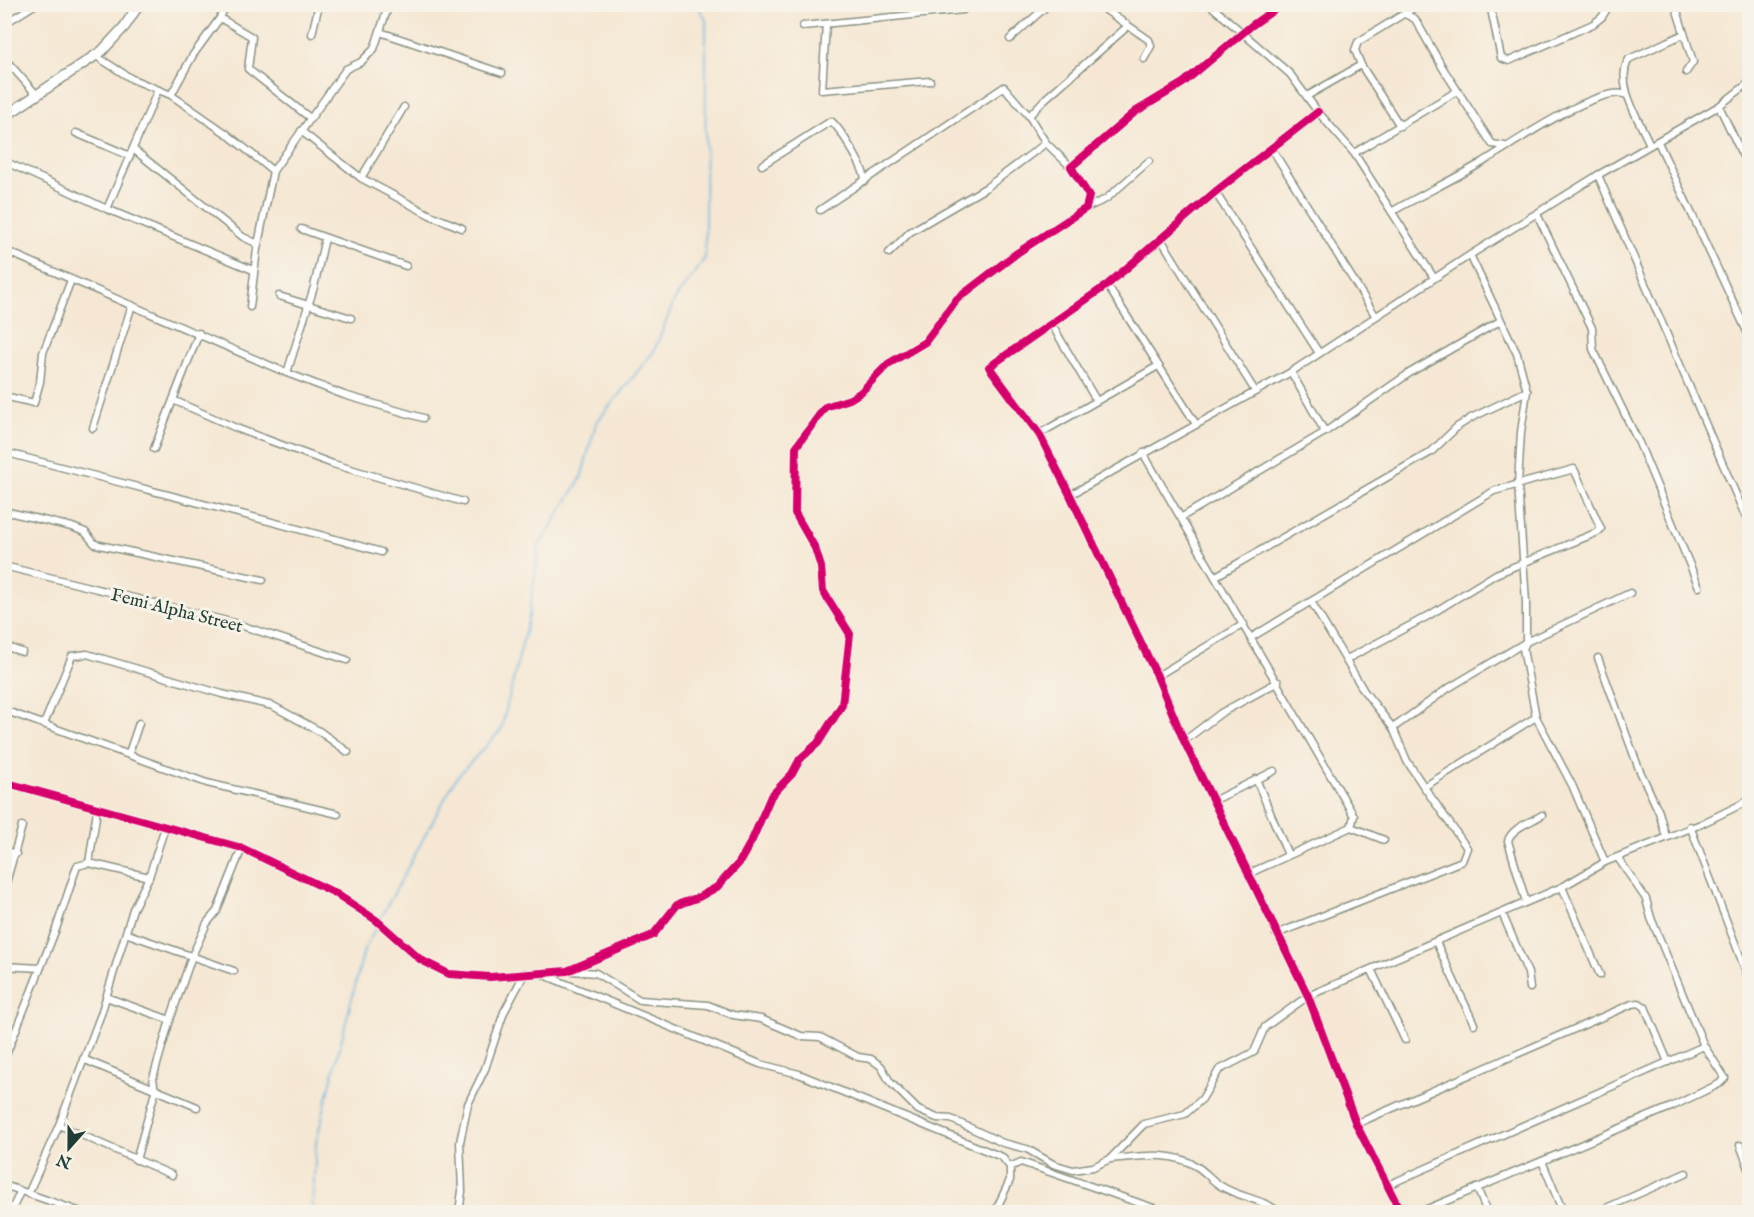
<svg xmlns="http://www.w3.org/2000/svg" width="1754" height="1217" font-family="'IM FELL English',serif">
<rect width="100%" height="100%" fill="#f7f3e8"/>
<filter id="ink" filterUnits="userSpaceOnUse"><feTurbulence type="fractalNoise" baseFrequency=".0167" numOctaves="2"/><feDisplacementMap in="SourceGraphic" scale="12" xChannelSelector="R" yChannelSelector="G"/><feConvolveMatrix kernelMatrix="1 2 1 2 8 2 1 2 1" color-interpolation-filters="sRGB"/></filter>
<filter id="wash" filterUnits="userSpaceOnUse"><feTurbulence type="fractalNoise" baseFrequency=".008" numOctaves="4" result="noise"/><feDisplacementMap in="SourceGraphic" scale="24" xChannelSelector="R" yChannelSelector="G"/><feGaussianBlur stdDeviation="1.35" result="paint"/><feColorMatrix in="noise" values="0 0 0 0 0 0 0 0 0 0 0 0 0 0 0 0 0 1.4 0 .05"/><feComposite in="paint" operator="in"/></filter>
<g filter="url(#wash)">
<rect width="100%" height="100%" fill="#f5e7d3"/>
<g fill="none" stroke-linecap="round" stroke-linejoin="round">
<!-- stream -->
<g stroke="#65b1de" stroke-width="1.5">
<path d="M379 921 456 778 501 730 529 616 539 546 581 478 596 423 654 351 675 299 705 258 706 20 697 4"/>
<path d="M312 1212 316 1142 364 950 377 926"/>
</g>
</g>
</g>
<g filter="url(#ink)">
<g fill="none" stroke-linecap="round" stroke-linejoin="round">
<!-- street casing -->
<g stroke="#8a9284" stroke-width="9">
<g id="street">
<path d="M1097 4 1149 40 1151 46 1144 59"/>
<path d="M1209 4 1290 74 1318 112 1354 153 1434 278"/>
<path d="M1490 4 1501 58 1509 61 1593 24 1602 17 1610 4"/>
<path d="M1675 4 1693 62 1686 72"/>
<path d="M1746 4 1750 14"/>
<path d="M1405 14 1415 19 1444 70 1492 144 1505 146"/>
<path d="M220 18 252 37 248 69 310 118"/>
<path d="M4 24 36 4"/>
<path d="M826 24 822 90 930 81"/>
<path d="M803 26 963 10 969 4"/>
<path d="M380 32 502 73"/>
<path d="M312 34 319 4"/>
<path d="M1010 39 1049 4"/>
<path d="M96 56 132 79 171 95 227 134 273 171"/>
<path d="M4 58 36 94"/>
<path d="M171 95 193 55 220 18 226 4"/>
<path d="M1307 96 1361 65"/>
<path d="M1719 106 1750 171"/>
<path d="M1318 112 1215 192 1107 285 989 367 1039 434 1070 495 1157 676 1184 741 1308 996 1356 1124 1401 1212"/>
<path d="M1029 116 1045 99 1128 26"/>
<path d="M1400 126 1361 65 1355 50 1358 42 1420 4"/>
<path d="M301 131 361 178 430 215 462 228"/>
<path d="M76 133 130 156"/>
<path d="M1658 142 1750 338"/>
<path d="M1650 145C1640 121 1614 84 1629 59L1682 35"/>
<path d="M133 149 243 237 258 244"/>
<path d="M1272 149 1375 315"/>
<path d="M1354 153 1457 91"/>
<path d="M4 161 107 209 253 270"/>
<path d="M762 165 831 121C840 128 866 170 865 181"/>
<path d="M1598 175 1750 527"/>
<path d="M361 178 404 107"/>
<path d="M1215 192 1319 353"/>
<path d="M1086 208 1106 199 1149 161"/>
<path d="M107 209 158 90"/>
<path d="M820 210 1004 87 1029 116 1046 143 1071 167"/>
<path d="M1393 211C1423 194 1454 179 1483 162 1509 146 1600 83 1627 95"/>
<path d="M1537 214 1592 328 1593 349 1639 443 1699 587"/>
<path d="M301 229 406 266"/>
<path d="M1161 239 1255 391"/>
<path d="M4 250 287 373 344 395 423 418"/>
<path d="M889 253 910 232 987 187 1046 143"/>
<path d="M1470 255 1517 354 1527 391 1521 432 1518 484 1526 602V642L1523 649 1536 717 1572 785 1605 862"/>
<path d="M1107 285 1196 424"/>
<path d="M279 296 351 318"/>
<path d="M250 307 257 249 273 171 346 69 361 62 374 49 389 4"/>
<path d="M1052 325 1096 400"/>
<path d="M1291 372 1325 432"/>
<path d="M287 373 314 287 325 238"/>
<path d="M4 396 34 403 40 382 43 353 71 280"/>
<path d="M173 400 236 428 333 464 463 502"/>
<path d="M93 428 132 305"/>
<path d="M1039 434 1158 366"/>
<path d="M154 449 199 333"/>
<path d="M4 452C130 486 256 516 381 552"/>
<path d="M1143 453 1354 816 1351 827 1250 873"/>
<path d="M1070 495 1291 372 1470 255 1598 175 1719 106 1750 82"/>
<path d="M4 511 72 527 85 532 95 544 263 580"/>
<path d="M1182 517 1325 432 1411 372 1500 321"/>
<path d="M4 566 231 622 347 660"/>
<path d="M1216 576 1431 452 1457 427 1471 418 1527 391"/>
<path d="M1252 637 1494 491 1574 469 1601 529 1598 532 1496 574 1428 616 1347 659"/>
<path d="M4 646 22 652"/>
<path d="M1598 658 1639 769 1659 812 1666 837"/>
<path d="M1157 676 1244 624"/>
<path d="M4 710 207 783 338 814"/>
<path d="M44 724 72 656 87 654 222 694 273 706 319 731 348 752"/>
<path d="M1393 728 1447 689 1526 642 1630 593"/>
<path d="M1184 741 1221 713 1278 682"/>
<path d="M129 753 139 723"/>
<path d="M1256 779 1288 855"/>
<path d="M4 782 242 848 335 893 376 920 421 960 449 974 490 977 567 971 653 935 677 905 699 897 717 887 739 863 752 840 771 796 792 774 800 759 818 743 842 705 850 634 823 591 821 567 815 548 795 513 796 447 825 407 850 399 861 392 888 364 925 342 957 299 1017 253 1086 208 1089 196 1071 167 1135 112 1183 83 1251 26 1282 4"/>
<path d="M1424 787 1536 717"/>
<path d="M1215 800 1274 771"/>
<path d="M1744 803 1750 813"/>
<path d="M1690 826 1750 982"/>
<path d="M1351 827 1384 840"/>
<path d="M4 850 16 854"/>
<path d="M89 863 97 810"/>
<path d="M1562 887 1600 975"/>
<path d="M4 890 22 826"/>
<path d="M1526 902 1508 841C1511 828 1531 822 1542 815"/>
<path d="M1502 913 1528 973 1530 988"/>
<path d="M128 934 234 971"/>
<path d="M1276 934 1462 861 1467 848 1424 787 1407 761 1393 728 1364 691 1312 603"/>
<path d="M1436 942 1474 1024"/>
<path d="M4 966 40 968"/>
<path d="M1371 969 1405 1040"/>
<path d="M572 971 596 973 640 1000 708 1005 733 1015 761 1019 801 1036 820 1037 858 1057 871 1059 881 1066 890 1082 918 1110 937 1118 951 1119 1003 1143 1027 1149 1053 1164 1073 1170 1093 1167 1110 1159 1144 1124 1185 1114 1202 1099 1219 1070 1254 1052 1265 1027 1308 996 1562 887 1605 862 1701 824 1750 800"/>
<path d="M542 974 760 1064 799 1074 1002 1157 1010 1167V1180L995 1212"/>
<path d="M106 997 170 1020"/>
<path d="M83 1059 197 1107"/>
<path d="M4 1060 56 929 77 866 89 863 149 877"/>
<path d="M1356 1124 1632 1004 1639 1003 1645 1007 1668 1062"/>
<path d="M59 1125 172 1175"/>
<path d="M1740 1145 1750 1171"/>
<path d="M1110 1159C1139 1157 1170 1150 1196 1166 1205 1171 1212 1181 1221 1186 1240 1198 1261 1198 1279 1212"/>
<path d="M136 1160 155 1092 153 1078 170 1020 192 956 207 923 217 911 242 848"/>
<path d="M1542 1161 1563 1212"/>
<path d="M1010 1167 1021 1162 1165 1212"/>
<path d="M4 1185 81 1212"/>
<path d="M1388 1185 1704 1046"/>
<path d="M1477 1188 1487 1212"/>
<path d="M28 1194 59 1125 101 1014 133 909 149 877 165 827"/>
<path d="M11 1212 20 1192"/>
<path d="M459 1212 462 1191 460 1142 468 1104 485 1069 504 1012 525 973"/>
<path d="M1420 1212 1671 1107 1719 1084 1725 1078 1704 1046 1651 918 1646 899 1618 858"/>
<path d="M1597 1212 1686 1173"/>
</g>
</g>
<!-- secondary casing -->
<g stroke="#8a9284" stroke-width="12">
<path id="secondary" d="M4 117 102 51 125 26 139 4"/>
</g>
<!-- street -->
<use href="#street" stroke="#fff" stroke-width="6"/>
<!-- secondary -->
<use href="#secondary" stroke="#fff" stroke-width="9"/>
<!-- cycleway casing -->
<g stroke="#f7f3e8" stroke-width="11">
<g id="cycleway">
<path d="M1318 112 1215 192 1107 285 989 367 1039 434 1070 495 1157 676 1184 741 1308 996 1356 1124 1401 1212"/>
<path d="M4 782 242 848 335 893 376 920 421 960 449 974 490 977 567 971 653 935 677 905 699 897 717 887 739 863 752 840 771 796 792 774 800 759 818 743 842 705 850 634 823 591 821 567 815 548 795 513 796 447 825 407 850 399 861 392 888 364 925 342 957 299 1017 253 1086 208 1089 196 1071 167 1135 112 1183 83 1251 26 1282 4"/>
</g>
</g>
<!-- cycleway -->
<use href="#cycleway" stroke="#d6006c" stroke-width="8"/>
</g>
</g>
<g text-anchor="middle" stroke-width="6" stroke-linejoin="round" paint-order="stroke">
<!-- street labels -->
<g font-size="18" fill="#1f3d34" stroke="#f7f3e8">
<text transform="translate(177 610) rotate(14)" y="6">Femi Alpha Street</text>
</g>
</g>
<!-- margin -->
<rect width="1754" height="1217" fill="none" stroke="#f7f3e8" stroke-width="24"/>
<!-- north arrow -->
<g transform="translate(69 1148) rotate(201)" stroke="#f7f3e8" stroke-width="4.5" paint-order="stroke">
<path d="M0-4.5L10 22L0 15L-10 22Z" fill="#1f3d34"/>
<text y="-9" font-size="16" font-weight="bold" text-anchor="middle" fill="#1f3d34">N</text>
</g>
</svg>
